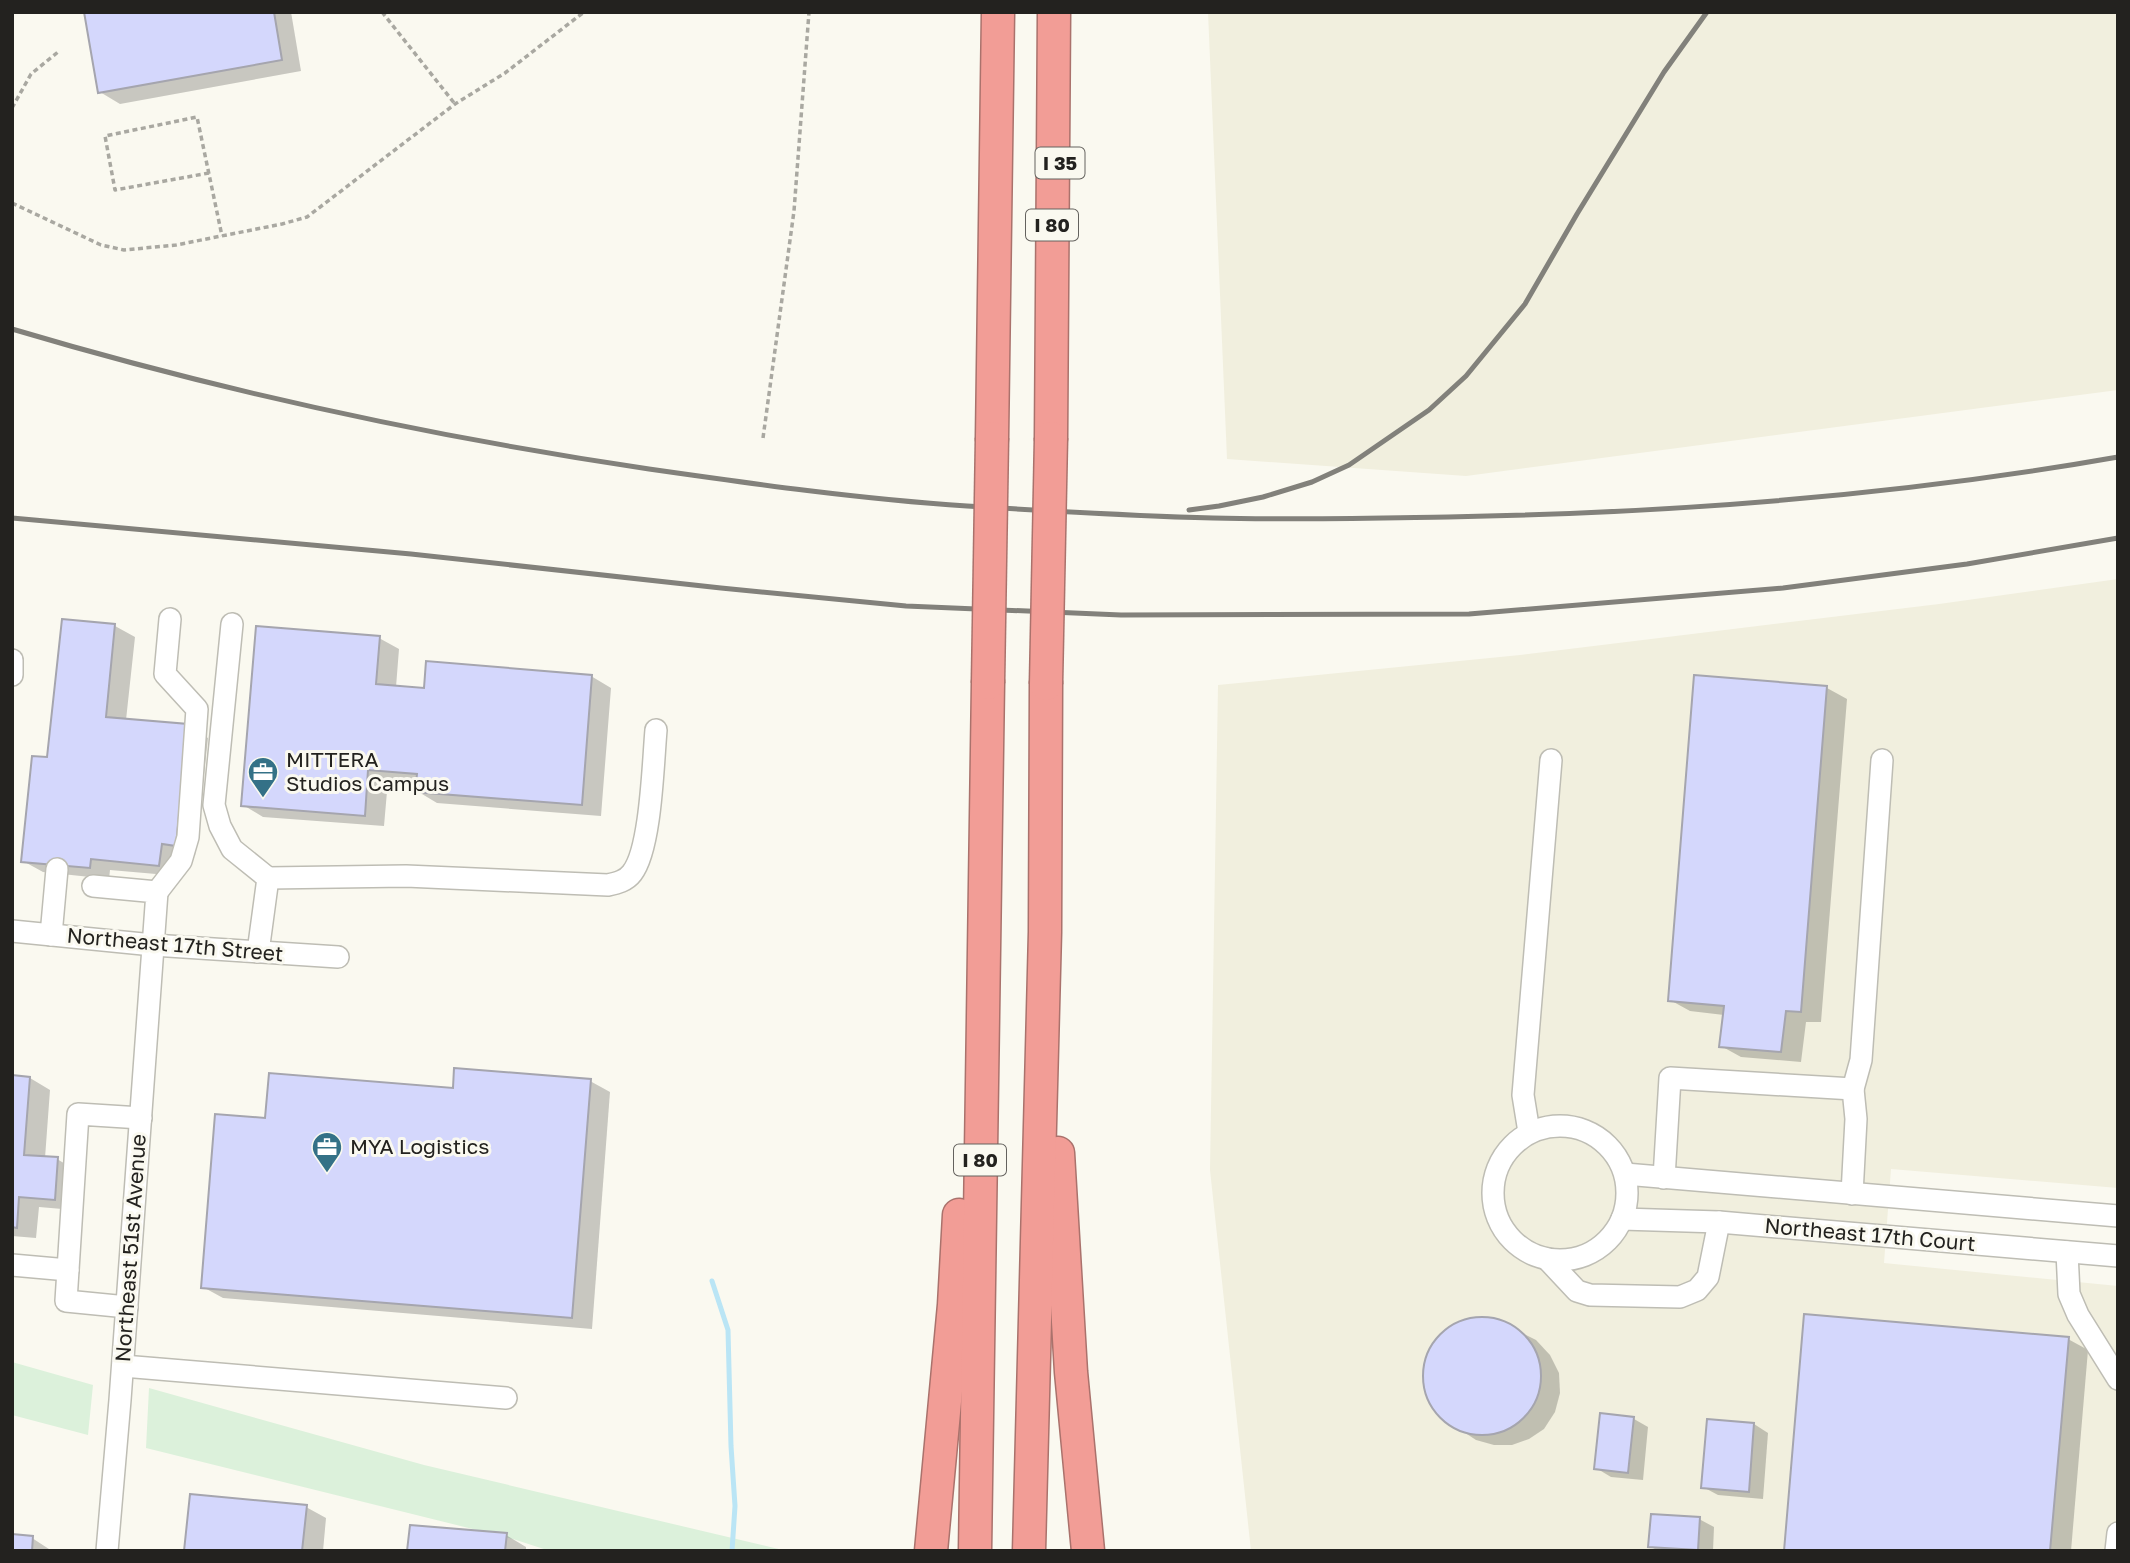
<svg xmlns="http://www.w3.org/2000/svg" width="2130" height="1563" font-family="'Golos Text',sans-serif">
<rect width="100%" height="100%" fill="#faf9f0"/>
<!-- built -->
<g fill="#f1efde">
<path d="M1208 12H2118V390L1466 476 1227 459Z"/>
<path d="M2118 579V1188L1891 1169 1884 1263 2118 1286V1551H1251L1210 1170 1218 685 1520 655 1939 604Z"/>
</g>
<!-- green -->
<g fill="#dcf1db">
<path d="M12 1362 93 1385 88 1435 12 1415Z"/>
<path d="M149 1388 424 1465 787 1551H550L513 1539 146 1448Z"/>
</g>
<!-- shadow -->
<g fill="#0003">
<path d="M85 12H291L301 71 120 104 100 92Z"/>
<path d="M115 626 135 637 126 720 188 726 208 738 195 856 181 855 179 876 110 870 109 879 43 872 23 861 49 759Z"/>
<path d="M379 638 399 649 396 687 426 690 591 676 611 688 601 816 437 803 417 791 418 783 388 780 384 826 263 817 243 805Z"/>
<path d="M1827 688 1847 699 1821 1022H1806L1801 1062 1741 1057 1721 1046 1724 1015 1690 1011 1670 1000Z"/>
<path d="M12 1077 30 1078 50 1090 45 1158 57 1159 77 1171 74 1210 39 1207 36 1238 12 1236Z"/>
<path d="M590 1081 610 1092 592 1329 223 1298 203 1287 267 1120 454 1090Z"/>
<path d="M1476 1318 1496 1320 1536 1340 1550 1355 1559 1373 1560 1393 1555 1412 1544 1429 1529 1439 1512 1445H1494L1476 1440 1441 1417 1430 1402 1425 1385V1367L1430 1350 1441 1335 1457 1323Z"/>
<path d="M2068 1339 2088 1350 2071 1551H1786Z"/>
<path d="M1634 1419 1648 1427 1643 1480 1611 1477 1596 1468Z"/>
<path d="M1754 1424 1768 1433 1763 1499 1718 1495 1703 1487Z"/>
<path d="M306 1507 326 1518 323 1551H186Z"/>
<path d="M1699 1519 1714 1527 1713 1551H1658L1650 1546Z"/>
<path d="M506 1535 526 1547V1551H409Z"/>
<path d="M32 1538 52 1551H12Z"/>
</g>
<g fill="none" stroke-linecap="round" stroke-linejoin="round">
<!-- stream -->
<path stroke="#bae5f5" stroke-width="5" d="M712 1281 728 1330 731 1446 735 1506 732 1551"/>
</g>
<!-- building -->
<g fill="#d4d7fc" stroke="#a5a5ae" stroke-width="2">
<path d="M84 12H274L282 60 98 93Z"/>
<path d="M62 619 115 624 106 717 188 724 176 846 162 844 159 866 91 859 90 868 21 862 32 756 47 757Z"/>
<path d="M256 626 380 636 376 684 424 688 426 661 592 675 582 805 415 792 417 774 368 770 365 816 241 806Z"/>
<path d="M1694 675 1827 686 1801 1012 1786 1011 1781 1052 1719 1047 1724 1006 1668 1001Z"/>
<path d="M454 1068 591 1079 572 1318 201 1288 215 1114 265 1118 269 1073 453 1088Z"/>
<path d="M12 1075 30 1077 24 1155 58 1157 55 1200 19 1197 17 1228 12 1227Z"/>
<path d="M1804 1314 2069 1337 2050 1551H1784Z"/>
<circle cx="1482" cy="1376" r="59"/>
<path d="M1600 1413 1634 1417 1628 1473 1594 1469Z"/>
<path d="M1707 1419 1754 1423 1749 1492 1701 1488Z"/>
<path d="M190 1494 307 1505 302 1551H184Z"/>
<path d="M1651 1514 1700 1517 1698 1550 1648 1547Z"/>
<path d="M410 1525 507 1533 505 1551H407Z"/>
<path d="M12 1534 33 1536 32 1551H12Z"/>
</g>
<g fill="none" stroke-linecap="round" stroke-linejoin="round">
<!-- minor casing -->
<g stroke="#bebdb4" stroke-width="24">
<g id="minor">
<path d="M232 624 214 805 220 826 232 849 268 878 258 952"/>
<path d="M12 660V675"/>
<path d="M268 878 406 876 608 885C617 883 626 881 632 873 651 849 653 763 656 730"/>
<path d="M93 886 157 892 120 1400 107 1551"/>
<path d="M157 892 181 861 188 837 197 709 165 674 170 619"/>
<path d="M12 931 153 945 338 957"/>
<path d="M51 935 57 869"/>
<path d="M1853 1089 1861 1060 1882 760"/>
<circle cx="1560" cy="1193" r="67"/>
<path d="M1529 1132 1523 1095 1551 760"/>
<path d="M1625 1174 2118 1216"/>
<path d="M1664 1178 1670 1078 1853 1089 1856 1119 1852 1194"/>
<path d="M1622 1219 1719 1222 2118 1256"/>
<path d="M2067 1252 2069 1294 2078 1315 2118 1379"/>
<path d="M1547 1259 1577 1291 1590 1295 1680 1297 1697 1290 1708 1277 1719 1222"/>
<path d="M12 1265 68 1270"/>
<path d="M127 1307 66 1301 78 1114 141 1118"/>
<path d="M123 1366 506 1398"/>
<path d="M2116 1551 2118 1533"/>
</g>
</g>
<!-- highway casing -->
<g stroke="#aa726c" stroke-width="35">
<g id="highway">
<path d="M992 438 998 12"/>
<path d="M1051 438 1054 12"/>
<path d="M1058 1153 1071 1372 1088 1551"/>
<path d="M931 1551 954 1305 959 1215"/>
<path d="M975 1551 988 683"/>
<path d="M1029 1551 1045 932 1046 684"/>
</g>
</g>
<!-- path -->
<g stroke="#a9a8a1" stroke-width="3.5" stroke-dasharray="5 3.5" stroke-linecap="butt">
<path d="M382 12 455 104"/>
<path d="M12 108 31 74 58 52"/>
<path d="M209 173 115 190 105 136 197 117 222 236"/>
<path d="M12 203 101 245 124 250 176 245 282 224 307 217 455 104 505 73 584 12"/>
<path d="M763 438 794 211 809 12"/>
</g>
<!-- minor -->
<use href="#minor" stroke="#fff" stroke-width="21"/>
<!-- highway -->
<use href="#highway" stroke="#f29d96" stroke-width="32"/>
<!-- rail -->
<g stroke="#82817b" stroke-width="5">
<path d="M12 329C220 391 434 437 649 469 754 484 860 499 967 506 1049 511 1131 516 1213 518 1291 520 1369 518 1448 517 1672 513 1897 496 2118 457"/>
<path d="M1189 510 1219 506 1263 497 1312 482 1349 465 1429 410 1466 376 1525 304 1577 214 1664 72 1707 12"/>
<path d="M12 518 411 554 721 588 906 606 1121 615 1469 614 1783 588 1967 564 2118 538"/>
</g>
<!-- highway-bridge casing -->
<g stroke="#aa726c" stroke-width="35" stroke-linecap="butt">
<g id="highway-bridge">
<path d="M988 683 992 438"/>
<path d="M1046 684 1051 438"/>
</g>
</g>
<!-- highway-bridge -->
<use href="#highway-bridge" stroke="#f29d96" stroke-width="32"/>
</g>
<!-- icons -->
<defs>
<g id="office-pin" transform="scale(1.575)"><path d="M0 17L-7.5 6A9.5 9.5 0 1 1 7.5 6Z" fill="#347187" stroke="#faf9f0"/><path d="M-6-3h4V-5.5h4V-3h4V5H-6ZM-1-4.5V-3h2v-1.5ZM-6 0V1H6V0Z" fill="#fff"/></g>
</defs>
<g fill-rule="evenodd">
<use href="#office-pin" x="263" y="772"/>
<use href="#office-pin" x="327" y="1147"/>
</g>
<g text-anchor="middle" stroke-width="6" stroke-linejoin="round" paint-order="stroke">
<!-- shield labels -->
<g fill="#faf9f0" stroke="#64625e" stroke-width="2">
<rect x="1035.5" y="147.5" width="49" height="31" rx="5"/>
<rect x="1026" y="209.5" width="52" height="31" rx="5"/>
<rect x="954" y="1144.5" width="52" height="31" rx="5"/>
</g>
<g font-size="19" font-weight="bold" fill="#23221f">
<text x="1060" y="170">I 35</text>
<text x="1052" y="232">I 80</text>
<text x="980" y="1167">I 80</text>
</g>
<!-- poi labels -->
<g font-size="21" fill="#23221f" stroke="#faf9f0" text-anchor="start">
<text x="286" y="767">MITTERA<tspan x="286" dy="24">Studios Campus</tspan></text>
<text x="350" y="1154">MYA Logistics</text>
</g>
<!-- street labels -->
<g font-size="21" fill="#23221f" stroke="#faf9f0">
<text transform="translate(175 945) rotate(5)" y="7">Northeast 17th Street</text>
<text transform="translate(1870 1235) rotate(5)" y="7">Northeast 17th Court</text>
<text transform="translate(131 1248) rotate(-86)" y="7">Northeast 51st Avenue</text>
</g>
</g>
<!-- border -->
<rect width="2130" height="1563" fill="none" stroke="#23221f" stroke-width="28"/>
</svg>
